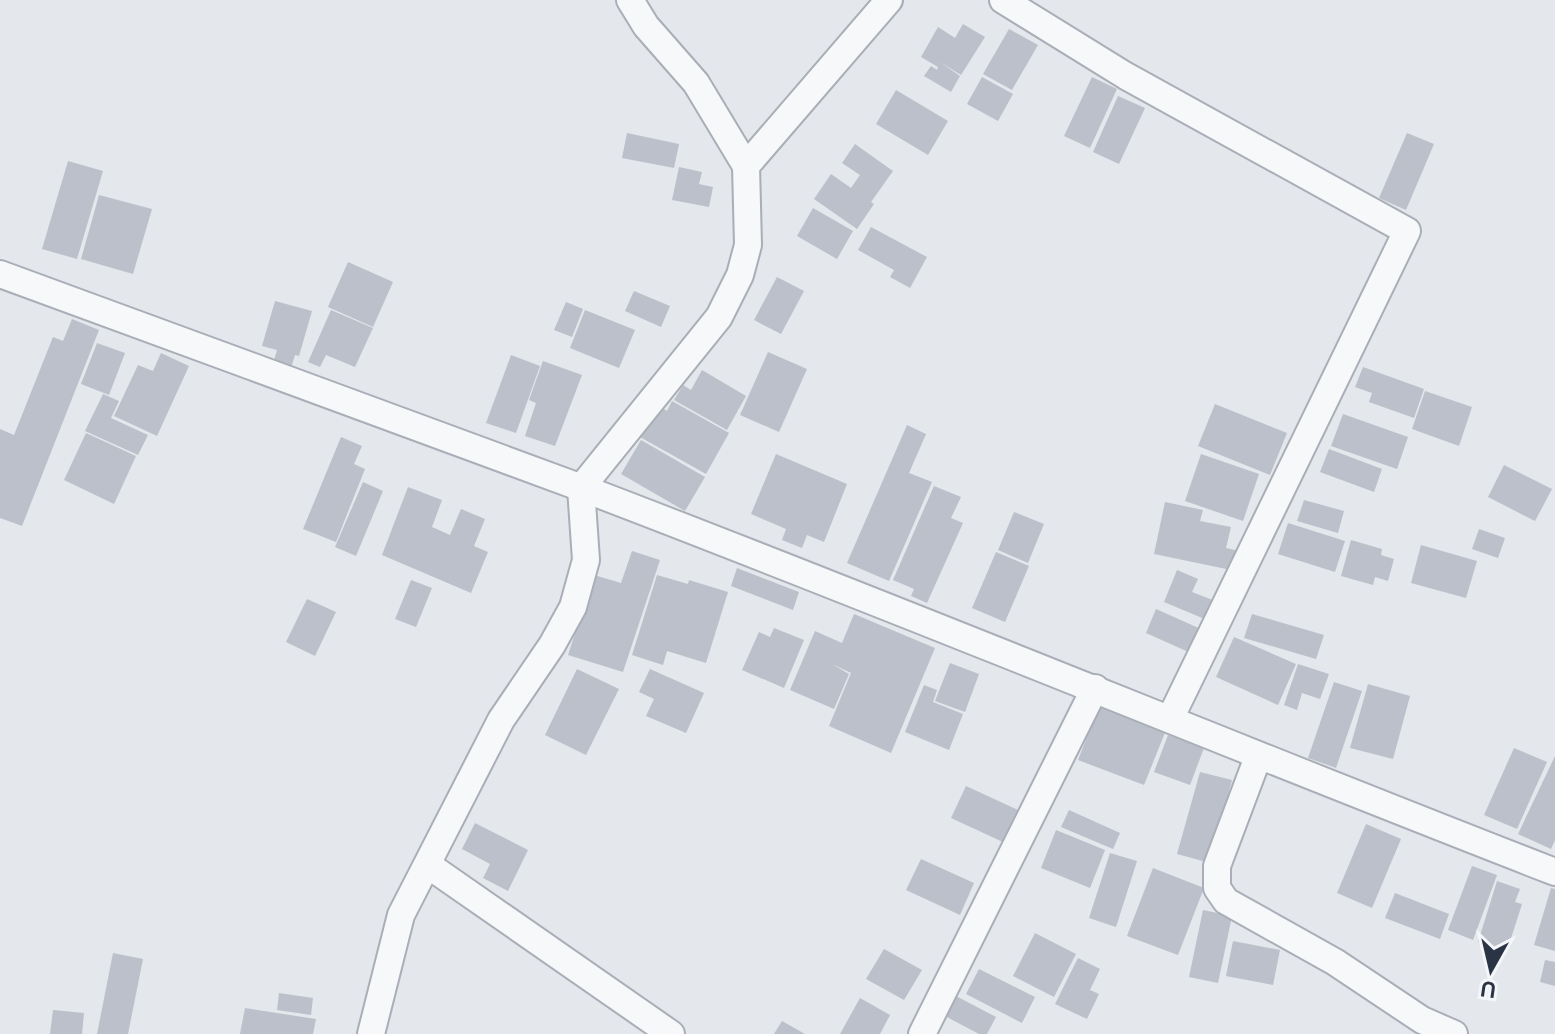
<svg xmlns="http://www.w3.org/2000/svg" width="1555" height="1034" font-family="Figtree,sans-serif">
<rect width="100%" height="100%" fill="#e4e7ec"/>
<!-- building -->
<g fill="#bbc0ca">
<path d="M963 24 985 37 961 75 940 62 960 76 951 92 924 76 931 66 937 70 938 67 921 57 938 27 955 38Z"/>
<path d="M1009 29 1038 45 1012 90 983 74Z"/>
<path d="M982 77 1013 94 998 121 967 104Z"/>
<path d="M1092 77 1117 89 1090 148 1064 136Z"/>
<path d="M896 90 948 121 928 155 876 124Z"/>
<path d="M1118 96 1145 108 1119 164 1093 152Z"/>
<path d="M627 133 679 144 674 168 622 158Z"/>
<path d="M1407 133 1434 144 1406 210 1379 198Z"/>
<path d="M855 144 893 171 871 202 874 204 857 229 814 199 831 174 851 188 860 175 842 163Z"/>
<path d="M68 161 103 171 77 259 42 249Z"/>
<path d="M679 167 702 172 699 184 713 187 709 207 672 200Z"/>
<path d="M99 195 152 209 133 274 81 259Z"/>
<path d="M813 208 853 231 837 259 797 236Z"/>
<path d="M871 227 927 257 910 288 890 277 894 270 858 250Z"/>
<path d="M348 262 393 282 373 327 328 307Z"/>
<path d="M777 277 804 291 781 334 754 320Z"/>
<path d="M634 291 670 306 661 327 625 311Z"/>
<path d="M275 301 312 311 299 356 295 355 290 371 272 367 277 350 262 346Z"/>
<path d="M566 302 583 309 572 337 554 330Z"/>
<path d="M331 310 373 328 355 367 326 355 320 367 308 362Z"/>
<path d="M585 310 635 330 619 368 570 348Z"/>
<path d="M72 319 99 330 22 526 0 518V429L14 435 53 337 63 341Z"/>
<path d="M97 343 125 353 109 395 81 384Z"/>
<path d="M768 352 807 369 779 432 740 415Z"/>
<path d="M161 353 189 366 157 436 114 416 138 365 153 371Z"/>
<path d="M511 355 540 366 516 433 486 423Z"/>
<path d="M543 361 582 375 555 446 525 436 536 403 529 400Z"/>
<path d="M1363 367 1424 389 1414 418 1369 402 1372 393 1355 387Z"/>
<path d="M702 370 746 396 727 430 674 400 683 385 691 390Z"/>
<path d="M1425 391 1472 407 1459 446 1412 429Z"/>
<path d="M103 394 119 401 111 418 148 435 138 455 85 431Z"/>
<path d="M672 401 729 433 706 474 640 437 658 405 667 411Z"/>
<path d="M1215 404 1287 433 1270 475 1198 446Z"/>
<path d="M1343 414 1408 437 1397 469 1331 446Z"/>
<path d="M907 425 926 434 909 473 932 482 889 581 847 563Z"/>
<path d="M86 433 136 456 114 504 64 480Z"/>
<path d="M341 437 362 446 354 464 365 469 336 542 303 529Z"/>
<path d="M641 440 705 477 685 511 621 474Z"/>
<path d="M1329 449 1382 469 1374 492 1320 472Z"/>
<path d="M776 454 847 484 824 542 807 535 802 548 782 540 786 529 751 514Z"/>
<path d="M1201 454 1259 474 1243 521 1185 501Z"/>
<path d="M1504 465 1552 489 1535 521 1488 497Z"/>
<path d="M363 482 383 491 356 556 335 547Z"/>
<path d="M934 486 961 497 951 518 963 523 927 603 911 596 914 589 893 580Z"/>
<path d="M408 487 442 500 432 527 450 535 461 509 485 519 474 546 488 552 471 593 382 555Z"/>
<path d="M1304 500 1344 511 1338 533 1297 521Z"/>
<path d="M1165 502 1203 510 1200 521 1231 527 1226 548 1240 551 1236 571 1154 554Z"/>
<path d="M1014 512 1044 524 1028 563 998 550Z"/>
<path d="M1288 523 1345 541 1335 572 1278 554Z"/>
<path d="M1479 529 1505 538 1498 558 1472 549Z"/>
<path d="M1351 540 1382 549 1381 555 1394 559 1388 581 1375 577 1373 585 1341 576Z"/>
<path d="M1421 545 1477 561 1466 598 1411 583Z"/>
<path d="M632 551 660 560 623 672 568 655 594 575 621 583Z"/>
<path d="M996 552 1029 566 1005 622 972 608Z"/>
<path d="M737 568 799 592 793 610 731 586Z"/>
<path d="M1177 570 1198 579 1192 592 1215 601 1207 620 1164 602Z"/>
<path d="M657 575 688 584 689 580 728 592 706 663 667 651 663 665 632 655Z"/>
<path d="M411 580 432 588 416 627 395 619Z"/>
<path d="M307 599 336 612 315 656 286 642Z"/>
<path d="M1156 609 1203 630 1193 654 1146 633Z"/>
<path d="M854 614 935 648 891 753 829 726 851 673 832 664 849 674 834 709 790 690 815 631 842 643Z"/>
<path d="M1252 614 1324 635 1316 659 1244 638Z"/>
<path d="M774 628 804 640 784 688 742 670 759 632 770 637Z"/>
<path d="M1234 637 1296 664 1278 705 1216 677Z"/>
<path d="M950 663 979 674 965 712 935 701Z"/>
<path d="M1298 664 1329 674 1320 699 1302 693 1297 710 1284 705Z"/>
<path d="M577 669 619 689 586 755 545 735Z"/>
<path d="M650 669 704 693 686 733 646 716 654 699 639 692Z"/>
<path d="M1334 682 1362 691 1336 768 1308 758Z"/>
<path d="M1368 684 1410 696 1393 759 1350 748Z"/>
<path d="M924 685 937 690 933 702 963 714 949 750 905 732Z"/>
<path d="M1100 704 1166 730 1144 785 1078 760Z"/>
<path d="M1168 735 1204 748 1190 785 1154 772Z"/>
<path d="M1514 748 1547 762 1517 829 1484 815Z"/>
<path d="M1555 756V840L1551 849 1518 834Z"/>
<path d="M1200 772 1232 780 1210 863 1177 854Z"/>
<path d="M966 786 1020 811 1005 843 951 818Z"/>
<path d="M1069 810 1120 833 1113 849 1061 827Z"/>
<path d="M475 823 528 850 508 891 483 878 490 864 462 849Z"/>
<path d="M1366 824 1401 839 1372 908 1337 893Z"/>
<path d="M1056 830 1105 850 1090 888 1041 868Z"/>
<path d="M1110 853 1137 861 1116 927 1089 918Z"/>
<path d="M921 859 974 883 960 915 906 890Z"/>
<path d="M1472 866 1497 875 1473 940 1448 930Z"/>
<path d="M1153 868 1204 888 1178 955 1127 936Z"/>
<path d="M1497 881 1520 889 1515 902 1522 904 1507 951 1478 942Z"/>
<path d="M1551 888 1555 889V951L1534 945Z"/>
<path d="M1395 893 1449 914 1440 939 1385 918Z"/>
<path d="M1203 910 1232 916 1218 983 1189 977Z"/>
<path d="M1035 933 1076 954 1054 997 1013 976Z"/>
<path d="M1233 941 1280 950 1273 985 1226 976Z"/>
<path d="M884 949 922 970 904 1000 866 979Z"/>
<path d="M113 953 143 959 128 1034H97Z"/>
<path d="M1078 958 1100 969 1090 990 1099 994 1087 1019 1055 1004Z"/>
<path d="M1545 960 1555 962V986L1540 982Z"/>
<path d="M979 969 1035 997 1022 1023 966 994Z"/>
<path d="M279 993 313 998 311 1015 277 1010Z"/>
<path d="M954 995 996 1017 987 1034H979L943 1015Z"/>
<path d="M860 998 890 1015 880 1034H840Z"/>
<path d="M245 1008 316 1019 313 1034H240Z"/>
<path d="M53 1010 84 1013 82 1034H50Z"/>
<path d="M782 1021 805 1034H774Z"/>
</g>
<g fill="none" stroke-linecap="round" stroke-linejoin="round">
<!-- minor casing -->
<g stroke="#a9aeb7" stroke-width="30">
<g id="minor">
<path d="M630 0 646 26 696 83 746 166"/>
<path d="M1003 0 1126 76 1407 231 1170 719"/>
<path d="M0 274C194 346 388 415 582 488 908 612 1230 746 1555 872"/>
<path d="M1258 757 1217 866V888L1226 901 1335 962 1422 1020 1454 1034"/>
<path d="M428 865 671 1034"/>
<path d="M371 1034 401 915 501 720 552 645 573 607 586 560 581 488 719 317 740 275 748 245 746 166 889 0"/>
<path d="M922 1034 1095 688"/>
</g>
</g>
<!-- minor -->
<use href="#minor" stroke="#f7f8fa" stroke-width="26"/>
</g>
<!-- north arrow -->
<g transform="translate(1491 970) rotate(188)" stroke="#f4f6f9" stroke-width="6" paint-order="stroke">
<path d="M0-6L14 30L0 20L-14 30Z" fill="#2b3445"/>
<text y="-12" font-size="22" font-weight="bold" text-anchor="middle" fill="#2b3445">U</text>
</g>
</svg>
